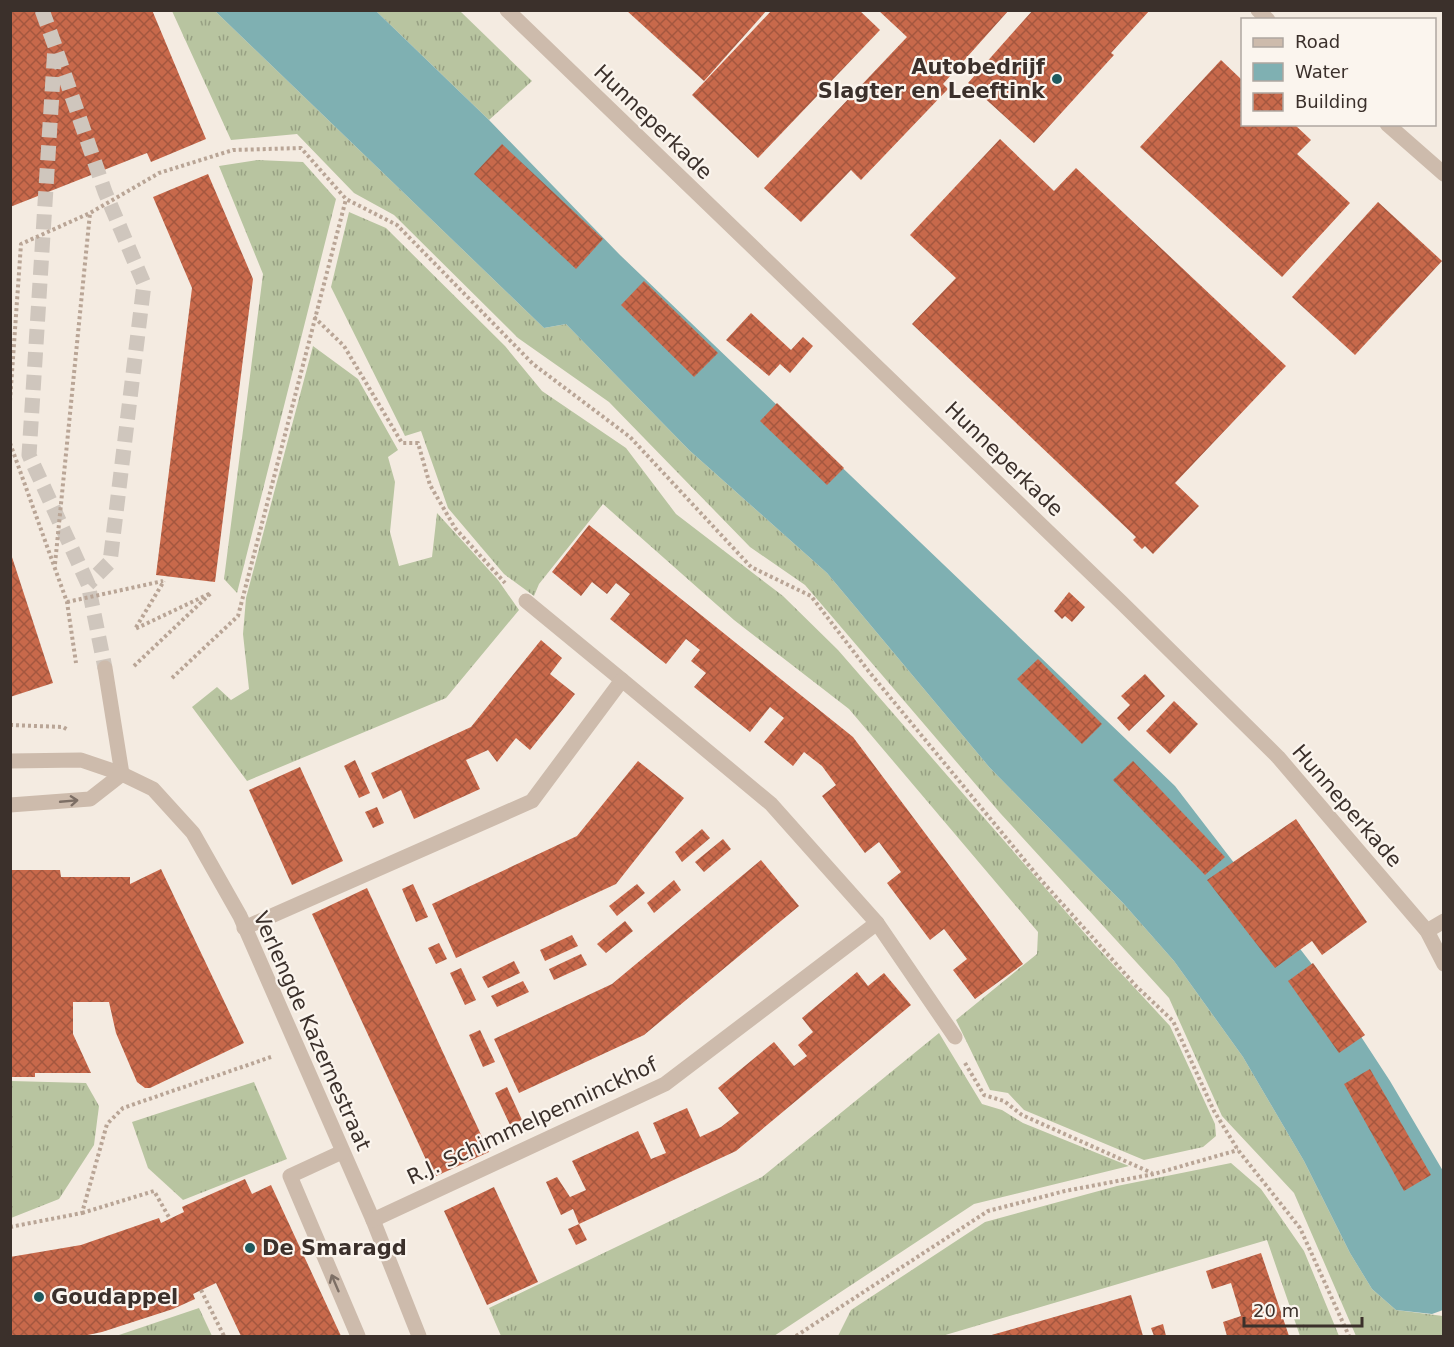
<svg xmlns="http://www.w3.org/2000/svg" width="1454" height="1347" font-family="'DejaVu Sans',sans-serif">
<defs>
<pattern id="grass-tufts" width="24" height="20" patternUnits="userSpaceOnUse" patternTransform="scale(1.5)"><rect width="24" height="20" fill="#b8c4a0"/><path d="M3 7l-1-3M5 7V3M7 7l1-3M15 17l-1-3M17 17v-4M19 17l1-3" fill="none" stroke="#97a083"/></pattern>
<pattern id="building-cross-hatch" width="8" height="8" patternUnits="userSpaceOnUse" patternTransform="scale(1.5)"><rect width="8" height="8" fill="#c8694b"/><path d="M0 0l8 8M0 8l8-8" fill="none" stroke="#a4573f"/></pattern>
</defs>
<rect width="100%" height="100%" fill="#f4ebe1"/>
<!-- grass -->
<g fill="url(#grass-tufts)">
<path d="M172 11H215L544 328 566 324 689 450 827 573 990 768 1123 903 1174 961 1243 1057 1304 1161 1350 1253 1372 1289 1396 1310 1443 1316V1336H1356L1294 1193 1222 1116 1169 998 1001 814 805 585 750 547 609 402 518 338 394 215 354 193 297 134 231 140Z"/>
<path d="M376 11H460L532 81 489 120Z"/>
<path d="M258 160 303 162 336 199 237 593 224 579 263 274 219 166Z"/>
<path d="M349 212 386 228 505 346 542 391 626 448 676 514 783 596 838 650 1094 944 1170 1026 1215 1124 1216 1136 1203 1147 1144 1160 1024 1110 1008 1093 990 1090 956 1020 1037 954 1038 932 849 709 734 620 603 504 539 584 534 596 504 574 448 508 421 431 405 436 331 287Z"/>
<path d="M313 346 358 379 398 450 388 457 395 482 390 532 399 566 432 557 437 513 498 580 519 610 446 698 247 781 192 707 217 687 231 700 249 689 243 634 246 598Z"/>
<path d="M939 1033 982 1104 1002 1110 1023 1123 1129 1166 974 1204 774 1336H501L489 1308 762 1177Z"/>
<path d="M11 1081 86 1083 99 1106 94 1145 59 1199 11 1218Z"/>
<path d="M254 1082 287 1159 183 1200 148 1168 132 1122Z"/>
<path d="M1231 1163 1261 1189 1304 1251 1339 1336H1300L1267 1240 942 1336H838L851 1310 985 1222 1117 1186Z"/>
<path d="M199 1308 212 1336H116Z"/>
</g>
<!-- water -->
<path fill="#7fb0b2" d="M215 11H376L489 120 620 255 1175 786 1324 980 1390 1081 1443 1171V1310L1432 1314 1396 1310 1372 1289 1350 1253 1304 1161 1243 1057 1174 961 1123 903 990 768 827 573 689 450 566 324 544 328Z"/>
<!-- building -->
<g fill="url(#building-cross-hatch)">
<path d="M10 10H152L206 139 151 162 147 153 10 207Z"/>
<path d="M626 10H767L704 81Z"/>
<path d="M772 10H859L880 30 758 158 692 95Z"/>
<path d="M878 10H1009L943 84 948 89 861 180 851 170 801 222 764 188 907 37Z"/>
<path d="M1033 10H1150L1111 53 1114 55 1034 143 968 83Z"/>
<path d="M1221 60 1242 80V124H1294L1311 140 1297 154 1350 203 1282 277 1140 147Z"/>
<path d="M1000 139 1054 191 1076 168 1286 366 1175 483 1199 506 1153 554 1145 546 1142 549 1133 540 1136 537 912 324 956 278 910 235Z"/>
<path d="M502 144 603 239 576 269 474 174Z"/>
<path d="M208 174 253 279 215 582 156 575 192 288 153 197Z"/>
<path d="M1378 202 1442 261 1355 355 1292 297Z"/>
<path d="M644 281 718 353 694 377 621 305Z"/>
<path d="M751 313 791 350 803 337 813 346 790 373 780 364 769 376 726 340Z"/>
<path d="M777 403 844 468 827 485 760 421Z"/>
<path d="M589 525 853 737 1023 964 975 999 953 970 967 959 944 929 930 940 887 883 901 872 879 842 865 853 822 796 836 785 822 766 804 752 793 766 764 742 784 718 770 707 750 732 694 687 706 673 691 661 700 650 686 639 666 664 610 619 630 594 616 583 607 594 592 582 581 596 552 572Z"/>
<path d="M10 551 53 683 10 697Z"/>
<path d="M1069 592 1085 607 1072 622 1065 616 1062 619 1054 611Z"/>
<path d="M541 640 562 658 550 674 575 694 530 750 516 738 497 762 488 750 466 760 480 789 414 819 401 790 383 799 371 773 471 727Z"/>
<path d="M1038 659 1102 724 1082 744 1017 679Z"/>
<path d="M1145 674 1165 696 1129 731 1117 718 1130 705 1121 696Z"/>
<path d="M1174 701 1198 724 1170 754 1146 731Z"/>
<path d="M355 760 370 793 359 798 344 766Z"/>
<path d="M638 761 684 798 616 884 456 958 432 904 577 836Z"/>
<path d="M1133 761 1225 857 1205 875 1113 780Z"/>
<path d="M300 767 343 861 292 885 249 790Z"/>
<path d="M377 807 384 823 373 828 365 812Z"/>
<path d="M1296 819 1367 922 1322 955 1312 941 1275 968 1207 880Z"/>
<path d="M702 829 710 838 682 862 675 852Z"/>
<path d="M723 839 731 849 704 872 695 862Z"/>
<path d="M761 860 799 906 644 1035 519 1093 494 1039 612 984Z"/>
<path d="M161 869 244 1043 150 1088H145L137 1082 116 1033 109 1002H73V1034L91 1073H35V1077H10V870H60L61 877H130V884Z"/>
<path d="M674 880 681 890 654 913 647 903Z"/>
<path d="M413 884 428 917 416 922 402 889Z"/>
<path d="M637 884 645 893 617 916 609 906Z"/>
<path d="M367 888 489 1152 434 1177 312 914Z"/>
<path d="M625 921 633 931 606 953 597 944Z"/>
<path d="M572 935 578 946 545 961 540 950Z"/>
<path d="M439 943 447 959 436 964 428 948Z"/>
<path d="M581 954 587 965 554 980 549 969Z"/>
<path d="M514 961 520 973 488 988 482 977Z"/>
<path d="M1313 963 1365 1035 1339 1053 1288 981Z"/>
<path d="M461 968 476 1000 465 1005 450 973Z"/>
<path d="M857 972 868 986 884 973 911 1005 736 1151 579 1224 573 1209 561 1215 546 1182 557 1177 570 1197 586 1190 572 1161 638 1131 651 1159 666 1153 653 1123 687 1108 700 1137 721 1127 739 1113 718 1088 774 1042 794 1066 807 1056 798 1045 813 1032 802 1018Z"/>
<path d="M523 981 529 992 497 1007 491 996Z"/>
<path d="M480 1030 495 1062 483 1067 469 1035Z"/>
<path d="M1370 1069 1431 1175 1404 1191 1344 1084Z"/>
<path d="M507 1087 522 1120 510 1125 495 1093Z"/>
<path d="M245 1179 252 1194 271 1185 341 1336H241L216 1283 193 1294 195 1299 173 1309 102 1332 83 1336H10V1257L81 1245 159 1218 161 1223 184 1212 182 1207Z"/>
<path d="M494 1187 538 1282 487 1305 444 1211Z"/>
<path d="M579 1224 587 1240 576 1245 568 1229Z"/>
<path d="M1261 1253 1289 1336H1227L1223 1322 1241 1316 1231 1283 1212 1289 1206 1271Z"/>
<path d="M1131 1295 1143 1336H988Z"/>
<path d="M1163 1324 1166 1336H1154L1151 1328Z"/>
</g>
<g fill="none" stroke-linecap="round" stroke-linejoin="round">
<!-- minor-tunnel -->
<g stroke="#cfc6bd" stroke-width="15" stroke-dasharray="15 8" stroke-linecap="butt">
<path d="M42 10 55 46 29 455 88 584 105 668"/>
<path d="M57 53 105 192 144 284 110 562 88 584"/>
</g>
<!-- path -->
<g stroke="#b9a596" stroke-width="4" stroke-dasharray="3 3" stroke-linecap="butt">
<path d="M314 317 344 346 402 443H418L430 485 455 528 505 583"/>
<path d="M10 401 21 244 90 213 159 173 233 150 301 148 346 199 397 225 533 364 630 437 751 567 811 596 870 673 1041 880 1136 986 1173 1021 1214 1111 1238 1150 1300 1228 1349 1336"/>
<path d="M10 443 67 602 76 663"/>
<path d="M55 564 90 213"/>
<path d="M67 602 163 581"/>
<path d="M134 666 211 593 135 629 164 581"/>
<path d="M172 678 238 616 346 199"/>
<path d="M10 725 63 727 68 730"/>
<path d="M965 1063 984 1095 1004 1101 1022 1115 1152 1173"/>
<path d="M82 1213 154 1191 170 1219"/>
<path d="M10 1227 82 1213 107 1124 123 1108 271 1057"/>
<path d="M201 1290 224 1336"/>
<path d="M796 1336 988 1211 1065 1191 1154 1174 1238 1150"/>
<path d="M1442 1336H1444"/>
</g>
<!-- minor -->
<g stroke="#cdbbac" stroke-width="15">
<path d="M507 10 1121 602 1278 757 1427 931 1444 964"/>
<path d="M1258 10 1268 20"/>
<path d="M1387 124 1444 174"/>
<path d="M526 601 622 680"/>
<path d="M105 668 122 774"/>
<path d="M10 761 81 760 122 774 153 789 193 833 240 916 373 1220 419 1336"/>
<path d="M10 805 90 799 122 774"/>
<path d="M877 923 955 1037"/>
<path d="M244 928 532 801 622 680 771 804 877 923 665 1084 373 1220"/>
<path d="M1427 931 1444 921"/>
<path d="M342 1152 290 1176 358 1336"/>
</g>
</g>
<!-- one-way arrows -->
<defs><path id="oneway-shaft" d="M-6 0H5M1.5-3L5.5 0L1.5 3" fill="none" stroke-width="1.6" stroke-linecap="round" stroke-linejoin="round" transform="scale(1.5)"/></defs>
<g stroke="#7d6f65">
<use href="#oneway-shaft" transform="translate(69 801) rotate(-5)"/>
<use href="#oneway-shaft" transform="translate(335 1283) rotate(-113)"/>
</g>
<!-- markers -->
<g fill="#1f5a5e" stroke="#fbf5ee" stroke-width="2">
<circle cx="1057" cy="79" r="6"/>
<circle cx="250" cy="1248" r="6"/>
<circle cx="39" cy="1297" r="6"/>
</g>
<g text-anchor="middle" stroke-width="4.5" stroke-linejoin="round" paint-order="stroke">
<!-- poi labels -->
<g font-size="21" font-weight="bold" fill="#3b302b" stroke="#fbf5ee" text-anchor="start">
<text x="1045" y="74" text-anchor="end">Autobedrijf<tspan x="1045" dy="24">Slagter en Leeftink</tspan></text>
<text x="262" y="1255">De Smaragd</text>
<text x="51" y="1304">Goudappel</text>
</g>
<!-- street labels -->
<g font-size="21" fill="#3b302b" stroke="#fbf5ee">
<text transform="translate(653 122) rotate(44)" y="7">Hunneperkade</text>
<text transform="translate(1004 459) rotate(44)" y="7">Hunneperkade</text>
<text transform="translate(1347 806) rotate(49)" y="7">Hunneperkade</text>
<text transform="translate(312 1031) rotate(66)" y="7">Verlengde Kazernestraat</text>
<text transform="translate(532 1121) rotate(-25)" y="7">R.J. Schimmelpenninckhof</text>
</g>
</g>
<!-- border -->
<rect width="1454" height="1347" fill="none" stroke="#3b302b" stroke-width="24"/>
<!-- legend -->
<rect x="1241" y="18" width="195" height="108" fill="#fbf5ee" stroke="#aea6a0" stroke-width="1.5"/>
<rect x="1253" y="38" width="30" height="9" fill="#cdbbac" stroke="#aea6a0" stroke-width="1.5"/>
<text x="1295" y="48" font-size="18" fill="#3b302b">Road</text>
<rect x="1253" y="63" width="30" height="18" fill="#7fb0b2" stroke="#aea6a0" stroke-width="1.5"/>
<text x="1295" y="78" font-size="18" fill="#3b302b">Water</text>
<rect x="1253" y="93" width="30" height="18" fill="url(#building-cross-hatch)" stroke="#aea6a0" stroke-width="1.5"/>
<text x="1295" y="108" font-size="18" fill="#3b302b">Building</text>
<!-- scale -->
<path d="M1244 1317v9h118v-9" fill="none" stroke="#3b302b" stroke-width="3"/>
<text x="1253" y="1317" font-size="18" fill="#3b302b" stroke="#fbf5ee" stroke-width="4.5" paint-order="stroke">20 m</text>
</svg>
